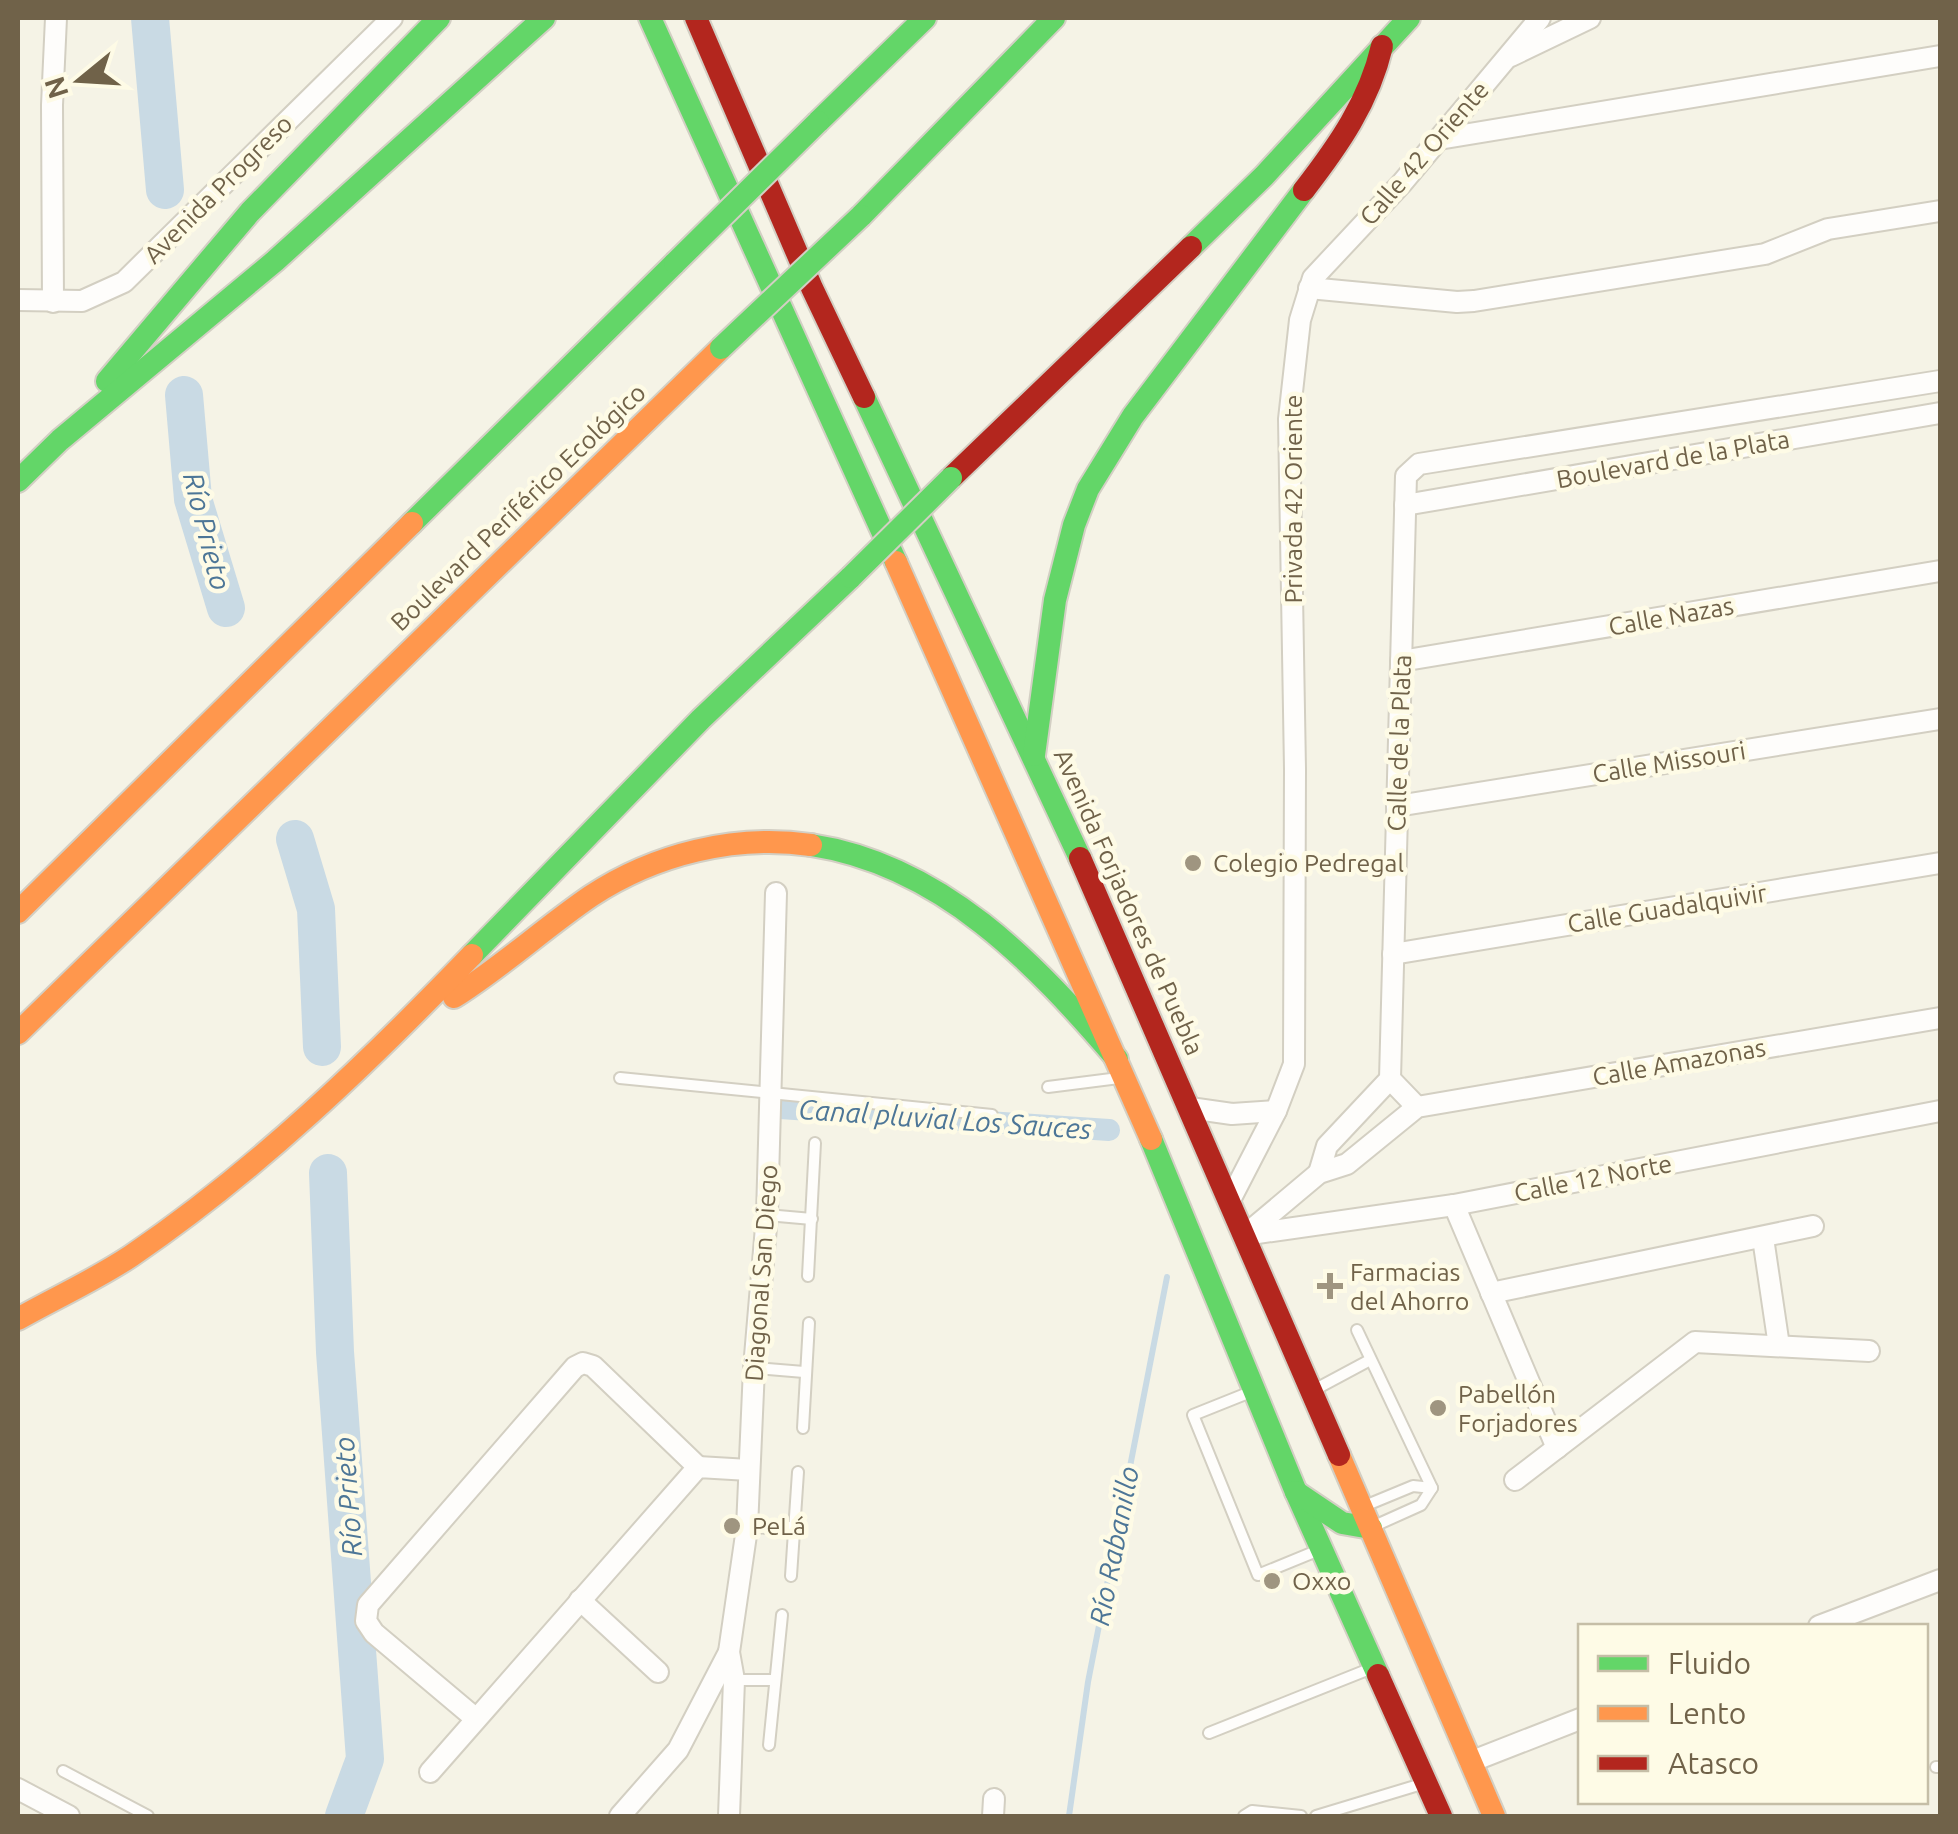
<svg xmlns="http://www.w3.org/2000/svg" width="1958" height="1834" font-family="Ubuntu,sans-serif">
<rect width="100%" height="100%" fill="#f5f3e6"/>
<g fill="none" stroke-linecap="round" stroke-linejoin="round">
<!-- stream -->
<path stroke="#c9dae4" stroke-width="6" d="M1069 1816 1088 1682 1167 1277"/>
<!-- canal -->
<path stroke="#c9dae4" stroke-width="22" d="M780 1108 1109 1130"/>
<!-- river -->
<g stroke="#c9dae4" stroke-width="38">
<path d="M150 18 165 190"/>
<path d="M184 395 193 499 226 608"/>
<path d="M295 839 316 909 322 1047"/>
<path d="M328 1173 335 1352 365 1759 344 1816"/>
</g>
<!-- lane casing -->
<g stroke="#d3cfc2" stroke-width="14">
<g id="lane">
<path d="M620 1078 992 1115"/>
<path d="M1048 1087 1119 1078"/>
<path d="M767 1215 812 1219"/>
<path d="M808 1276 815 1143"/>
<path d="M1357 1330 1432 1488"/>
<path d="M755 1368 804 1372"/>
<path d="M1314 1390 1370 1360"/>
<path d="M1253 1391 1193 1415 1258 1575 1319 1550"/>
<path d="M803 1428 809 1323"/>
<path d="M1367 1505 1413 1486 1432 1488 1421 1505 1372 1527"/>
<path d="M747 1528 792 1527"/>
<path d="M791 1576 798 1472"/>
<path d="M734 1680H775"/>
<path d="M1209 1733 1372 1668"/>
<path d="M769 1745 782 1615"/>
<path d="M1936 1767H1940"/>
<path d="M63 1771 148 1816"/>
<path d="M1244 1816 1252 1811 1301 1816"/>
<path d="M1316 1816 1425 1783"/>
</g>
</g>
<!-- street casing -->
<g stroke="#d3cfc2" stroke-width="24">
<g id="street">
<path d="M1511 56 1590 18"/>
<path d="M1439 139 1940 56"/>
<path d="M1309 288 1457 302 1474 301 1765 254 1828 229 1940 211"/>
<path d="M18 300 82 301 124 282 392 18"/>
<path d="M53 302 52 105 56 18"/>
<path d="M1405 505 1940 413"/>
<path d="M1401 661 1940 571"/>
<path d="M1397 806 1940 719"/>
<path d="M1393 954 1940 863"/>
<path d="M1390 1079 1406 476 1419 464 1940 381"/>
<path d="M1390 1079 1417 1107"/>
<path d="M1190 1108 1232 1114 1276 1111"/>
<path d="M1319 1173 1327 1146 1390 1079"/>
<path d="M1229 1202 1276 1111 1294 1064 1295 769 1289 419 1300 320 1313 278 1402 183 1540 18"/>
<path d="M1454 1205 1557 1448"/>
<path d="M1244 1235 1454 1205 1940 1111"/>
<path d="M1244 1236 1319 1173 1347 1164 1417 1107 1940 1018"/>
<path d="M1763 1238 1779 1346"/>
<path d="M1491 1293 1813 1226"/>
<path d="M1515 1480 1695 1342 1869 1351"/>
<path d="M580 1600 658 1672"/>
<path d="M1819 1626 1940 1580"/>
<path d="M475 1718 374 1633 366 1621 368 1605 575 1367 583 1363 593 1366 698 1467"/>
<path d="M1470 1762 1580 1719"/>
<path d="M430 1772 698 1467 749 1470"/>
<path d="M18 1789 69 1816"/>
<path d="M620 1816 678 1750 729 1652"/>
<path d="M729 1816 734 1680 729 1652 747 1528 754 1368 767 1215 776 893"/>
<path d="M993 1816 994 1799"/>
</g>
</g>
<!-- fast casing -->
<g stroke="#d3cfc4" stroke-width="26">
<g id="fast">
<path d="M650 18 896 562"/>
<path d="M818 122 925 18"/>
<path d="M861 216 1054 18"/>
<path d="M1191 247 1264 176 1409 18"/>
<path d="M107 381 250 212 439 18"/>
<path d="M864 397 1080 858"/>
<path d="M18 481 60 440 275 261 544 18"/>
<path d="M412 523 675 263"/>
<path d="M1034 755 1055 600 1074 525 1088 489 1133 416 1304 190"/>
<path d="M811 845C942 865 1035 963 1117 1059"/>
<path d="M472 955 701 719 851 577"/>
<path d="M1151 1139 1296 1492 1378 1675"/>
<path d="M1296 1492 1342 1523 1371 1528"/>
</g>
</g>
<!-- slow casing -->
<g stroke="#d3cfc4" stroke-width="26">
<g id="slow">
<path d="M896 562 1151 1139"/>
<path d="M18 912 412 523"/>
<path d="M454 997C502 967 544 928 591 896 655 854 735 834 811 845"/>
<path d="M18 1033 721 348"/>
<path d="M18 1319C55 1298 95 1280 131 1256 256 1171 368 1063 472 955"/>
<path d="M1339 1455 1494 1816"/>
</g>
</g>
<!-- jam casing -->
<g stroke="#d3cfc4" stroke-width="26">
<g id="jam">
<path d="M696 18 812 288 864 397"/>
<path d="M1304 190C1338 146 1369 102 1382 46"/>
<path d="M951 478 1191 247"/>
<path d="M1080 858 1339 1455"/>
<path d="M1378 1675 1441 1816"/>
</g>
</g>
<!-- lane -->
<use href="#lane" stroke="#fefdfb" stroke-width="10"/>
<!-- street -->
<use href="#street" stroke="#fefdfb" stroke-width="20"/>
<!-- fast -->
<use href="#fast" stroke="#63d668" stroke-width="22"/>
<!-- slow -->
<use href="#slow" stroke="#ff974d" stroke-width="22"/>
<!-- jam -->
<use href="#jam" stroke="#b3261e" stroke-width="22"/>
<!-- fast-bridge casing -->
<g stroke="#d3cfc4" stroke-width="26" stroke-linecap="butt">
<g id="fast-bridge">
<path d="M675 263 818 122"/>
<path d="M721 348 861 216"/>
<path d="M851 577 951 478"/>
</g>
</g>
<!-- fast-bridge -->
<use href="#fast-bridge" stroke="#63d668" stroke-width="22"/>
</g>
<!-- markers -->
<g fill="#9f9580" stroke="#fefbe6" stroke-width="4">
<circle cx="1193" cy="863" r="10"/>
<path d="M1325 1271h10v10h10v10h-10v10h-10v-10h-10v-10h10z"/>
<circle cx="1438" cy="1408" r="10"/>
<circle cx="732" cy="1526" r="10"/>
<circle cx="1272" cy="1581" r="10"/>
</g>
<g text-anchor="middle" stroke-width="9" stroke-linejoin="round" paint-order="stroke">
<!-- street labels -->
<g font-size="25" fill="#706249" stroke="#fefbe6">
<text transform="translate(1424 153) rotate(-49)" y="9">Calle 42 Oriente</text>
<text transform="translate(218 189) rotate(-45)" y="9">Avenida Progreso</text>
<text transform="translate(1673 459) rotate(-10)" y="9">Boulevard de la Plata</text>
<text transform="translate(1293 499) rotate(-90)" y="9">Privada 42 Oriente</text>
<text transform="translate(518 507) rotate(-44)" y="9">Boulevard Periférico Ecológico</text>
<text transform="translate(1671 616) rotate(-10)" y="9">Calle Nazas</text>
<text transform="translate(1399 743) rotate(-88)" y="9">Calle de la Plata</text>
<text transform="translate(1669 762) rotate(-9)" y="9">Calle Missouri</text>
<text transform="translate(1129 902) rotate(66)" y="9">Avenida Forjadores de Puebla</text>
<text transform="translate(1667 908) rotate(-9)" y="9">Calle Guadalquivir</text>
<text transform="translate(1679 1062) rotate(-10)" y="9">Calle Amazonas</text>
<text transform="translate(1593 1178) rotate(-11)" y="9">Calle 12 Norte</text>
<text transform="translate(761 1273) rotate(-86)" y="9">Diagonal San Diego</text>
</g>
<!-- poi labels -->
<g font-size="25" fill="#706249" stroke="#fefbe6" text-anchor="start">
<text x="1213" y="872">Colegio Pedregal</text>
<text x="1350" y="1281">Farmacias<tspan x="1350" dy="29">del Ahorro</tspan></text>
<text x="1458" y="1403">Pabellón<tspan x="1458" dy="29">Forjadores</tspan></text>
<text x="752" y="1535">PeLá</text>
<text x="1292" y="1590">Oxxo</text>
</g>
<!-- water labels -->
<g font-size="28" font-style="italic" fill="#4d7697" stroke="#fefbe6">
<text transform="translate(207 531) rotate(76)" y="10">Río Prieto</text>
<text transform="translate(945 1119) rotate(4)" y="10">Canal pluvial Los Sauces</text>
<text transform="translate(348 1497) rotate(-94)" y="10">Río Prieto</text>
<text transform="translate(1114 1546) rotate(-79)" y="10">Río Rabanillo</text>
</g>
</g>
<!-- border -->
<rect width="1958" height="1834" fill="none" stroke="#706249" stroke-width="40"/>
<!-- legend -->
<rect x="1578" y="1624" width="350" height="180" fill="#fefbe6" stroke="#c5bea7" stroke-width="2.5"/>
<rect x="1598" y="1656" width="50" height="15" fill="#63d668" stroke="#c5bea7" stroke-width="2.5"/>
<text x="1668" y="1674" font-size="30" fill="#706249">Fluido</text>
<rect x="1598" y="1706" width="50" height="15" fill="#ff974d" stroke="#c5bea7" stroke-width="2.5"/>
<text x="1668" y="1724" font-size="30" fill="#706249">Lento</text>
<rect x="1598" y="1756" width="50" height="15" fill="#b3261e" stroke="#c5bea7" stroke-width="2.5"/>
<text x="1668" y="1774" font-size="30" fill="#706249">Atasco</text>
<!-- north arrow -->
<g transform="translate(80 80) rotate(252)" stroke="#fefbe6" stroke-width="8" paint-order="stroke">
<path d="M0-8L18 38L0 25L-18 38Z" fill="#706249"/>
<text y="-15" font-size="28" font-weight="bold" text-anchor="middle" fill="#706249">N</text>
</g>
</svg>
